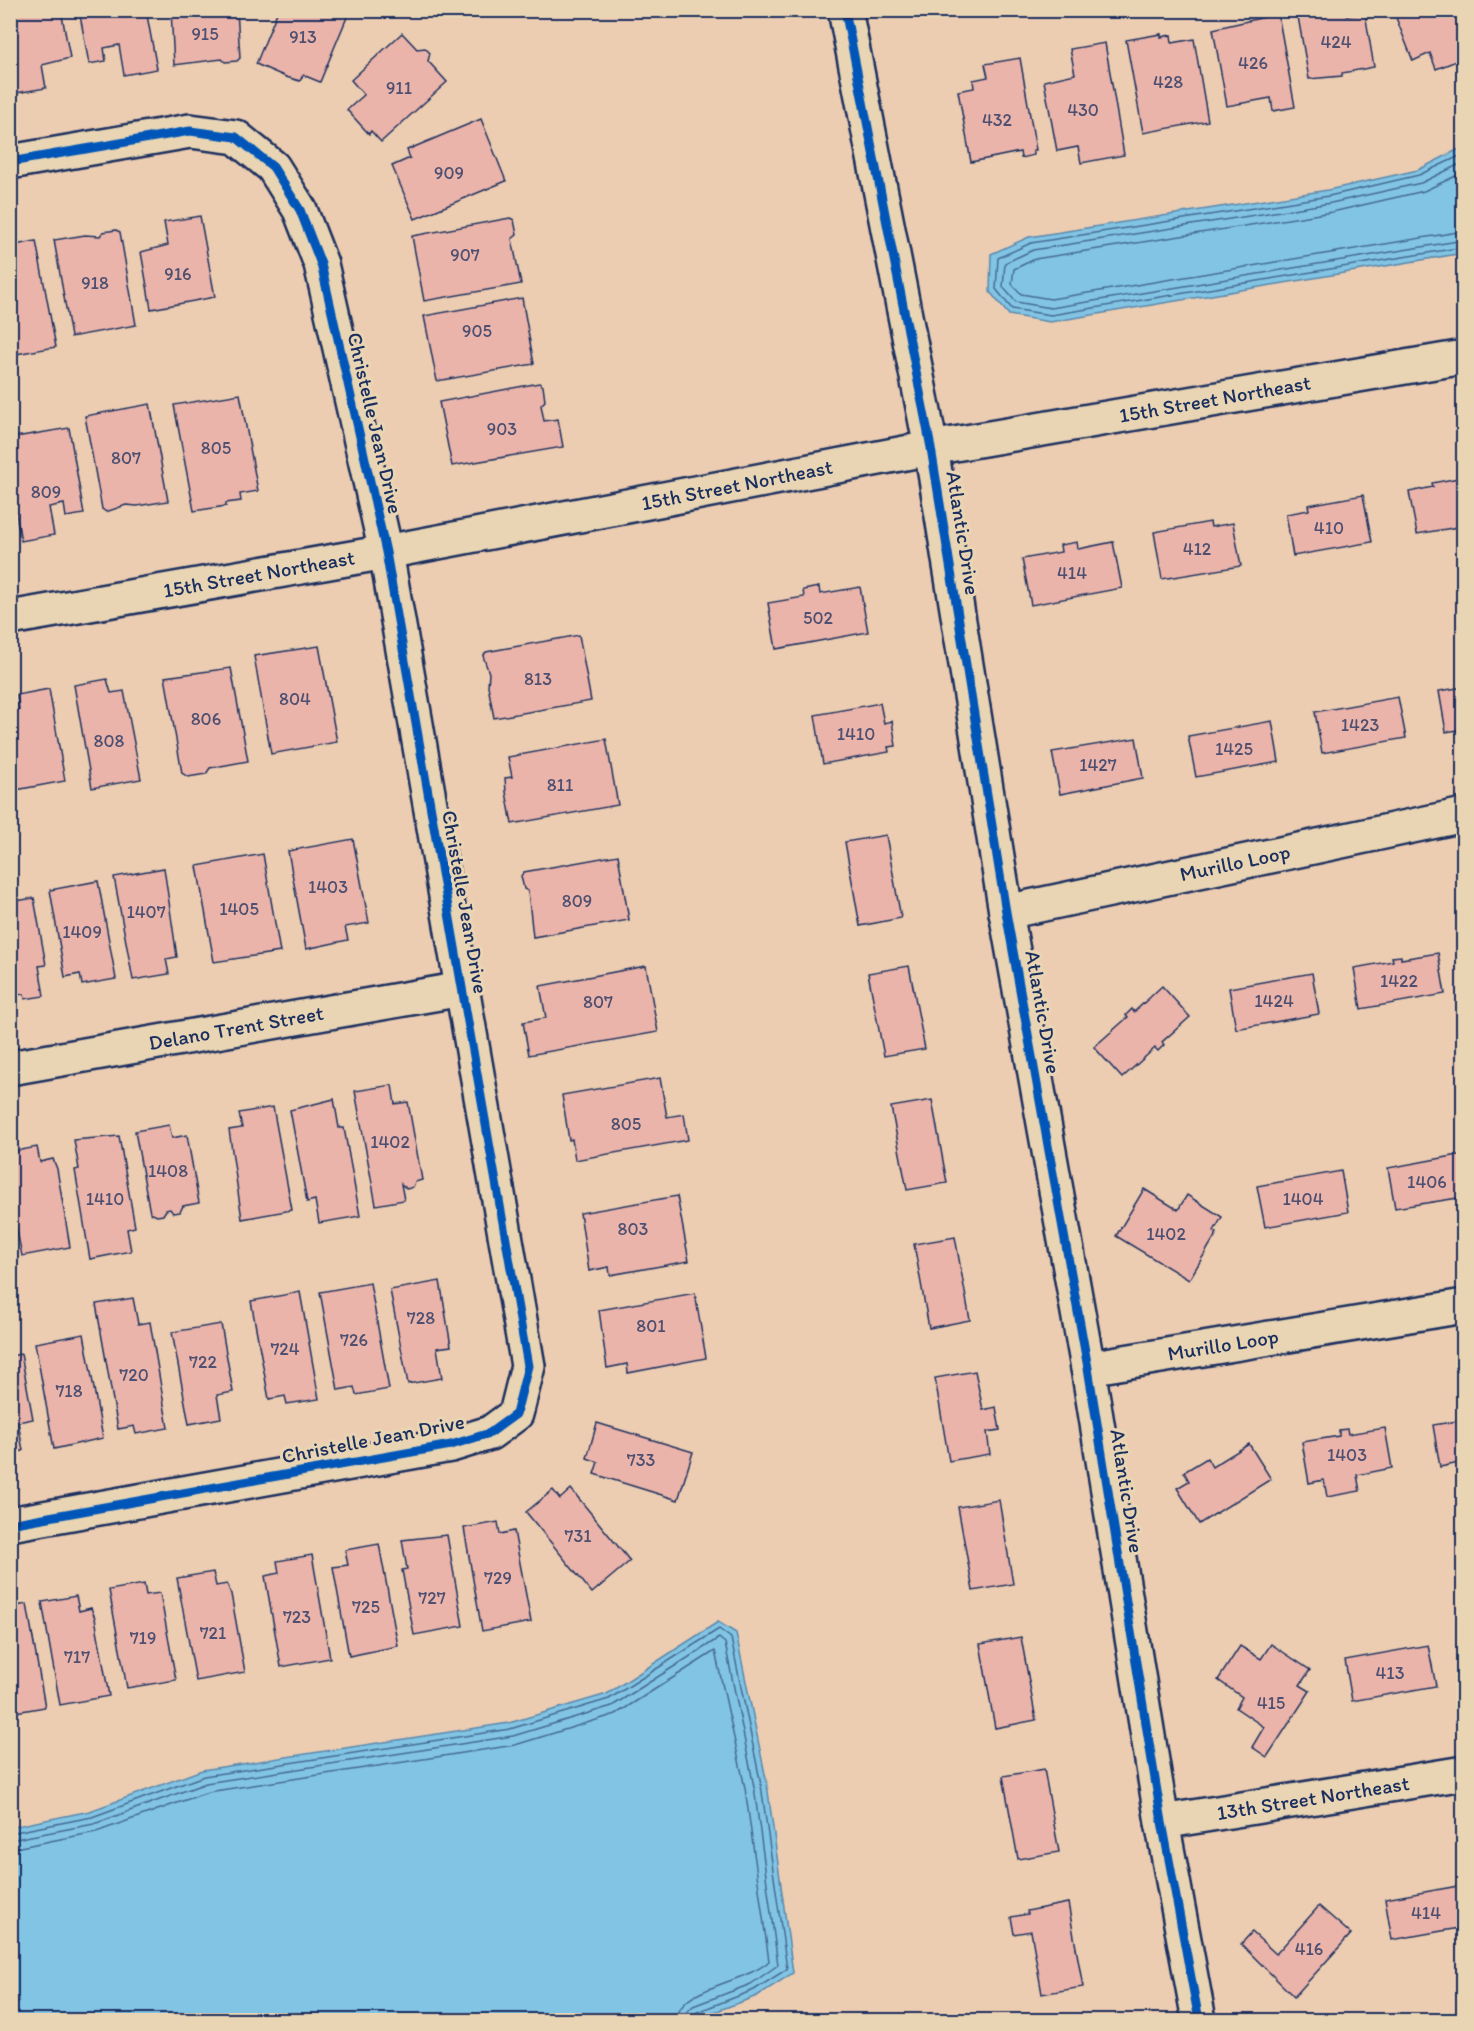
<svg xmlns="http://www.w3.org/2000/svg" width="1474" height="2031" font-family="Itim,sans-serif">
<rect width="100%" height="100%" fill="#eccdb1"/>
<filter id="ink" filterUnits="userSpaceOnUse"><feTurbulence type="fractalNoise" baseFrequency=".0167" numOctaves="2"/><feDisplacementMap in="SourceGraphic" scale="12" xChannelSelector="R" yChannelSelector="G"/><feConvolveMatrix kernelMatrix="1 2 1 2 8 2 1 2 1" color-interpolation-filters="sRGB"/></filter>
<g filter="url(#ink)">
<!-- water -->
<g fill="#82c4e3" stroke="#5988ae" stroke-width="1.5">
<path d="M1463 147V253L1050 322 1009 315 990 292 991 254 1029 237 1328 190 1418 170Z"/>
<path d="M718 1622 736 1633 767 1784 793 1973 757 1996 693 2020H11V1827L90 1811 202 1770 509 1723 607 1694Z"/>
</g>
<g fill="none" stroke-linecap="round" stroke-linejoin="round">
<!-- shore -->
<g stroke="#446b93" stroke-width="1.5">
<path d="M1464 154 1419 175 1329 196 1031 243 998 258 996 289 1012 309 1051 315 1464 247"/>
<path d="M1464 162 1421 183 1331 203 1033 250 1005 263 1003 287 1016 302 1051 308 1464 240"/>
<path d="M1464 172 1424 191 1332 212 1035 259 1014 269 1012 284 1021 294 1051 299 1464 231"/>
<path d="M10 1833 92 1817 204 1776 510 1729 609 1699 719 1629 731 1638 761 1785 787 1969 754 1990 697 2012 693 2020"/>
<path d="M10 1840 94 1824 206 1783 513 1736 612 1706 719 1638 725 1643 754 1787 778 1965 751 1984 693 2006 687 2012 686 2020"/>
<path d="M10 1849 96 1832 208 1792 515 1745 616 1714 715 1651 745 1788 769 1961C747 1983 678 1987 677 2020"/>
</g>
</g>
<!-- building -->
<g fill="#ebb4aa" stroke="#1b2f5e" stroke-width="1.5">
<path d="M10 10H61L70 58 42 65 46 88 10 94Z"/>
<path d="M79 10H146L157 69 124 75 119 45 104 48 106 61 89 64Z"/>
<path d="M171 10H237L240 58 237 61 225 62 222 59 174 65Z"/>
<path d="M278 10H350L320 82 303 75 300 81 286 77 256 64Z"/>
<path d="M1346 10 1347 16 1365 13 1374 67 1342 73V76L1309 79 1297 11Z"/>
<path d="M1393 10H1464V58L1436 69 1430 53 1413 61Z"/>
<path d="M1278 14 1295 107 1273 111 1271 98 1227 106 1213 29Z"/>
<path d="M402 33 417 49 425 48 430 53 428 61 447 82 381 142 371 131 369 134 347 110 364 95 351 80Z"/>
<path d="M1161 34V37L1171 35 1172 43 1194 39 1208 121 1143 133 1126 40Z"/>
<path d="M1105 43 1124 155 1081 163 1078 147 1057 151 1044 81 1075 74 1070 49Z"/>
<path d="M1020 58 1036 150H1033L1034 155 1021 158 1020 152 971 162 958 91 974 88 973 80 988 77 985 64Z"/>
<path d="M481 119 506 181 415 219 392 166 410 158 407 150Z"/>
<path d="M200 216 215 297 151 309 141 252 168 245 164 222Z"/>
<path d="M510 218 514 220 517 235 512 239 521 284 424 301 412 236Z"/>
<path d="M116 230 120 232 136 325 71 337 54 240 85 235 100 236 103 232Z"/>
<path d="M36 241 56 347 10 355V246Z"/>
<path d="M522 298 534 364 437 381 424 316Z"/>
<path d="M539 383 543 386 545 401 541 405 544 421 558 419 563 447 452 466 439 402Z"/>
<path d="M240 394 258 491 240 494 241 501 226 503V506L194 511 174 405Z"/>
<path d="M150 404 168 501 137 506 126 505 106 512 102 509 85 416Z"/>
<path d="M69 428 84 514 66 517 64 504 49 507 54 535 21 541 10 480V438Z"/>
<path d="M1464 477V526L1417 534 1409 492 1433 487 1432 483Z"/>
<path d="M1363 495 1372 542 1293 556 1286 514 1309 510 1308 505Z"/>
<path d="M1210 522 1211 527 1233 523 1241 566 1162 579 1154 532Z"/>
<path d="M1077 542 1078 549 1113 542 1122 588 1031 605 1022 559 1061 552 1060 545Z"/>
<path d="M819 587 820 594 860 587 868 632 776 649 768 603 804 597 803 590Z"/>
<path d="M579 635 591 701 494 718 488 686 489 673 483 656 486 652Z"/>
<path d="M319 646 337 742 271 754 254 656Z"/>
<path d="M231 668 248 761 210 768 206 774 188 777 182 773 165 677Z"/>
<path d="M107 679 111 693 124 691 141 779 92 788 74 685Z"/>
<path d="M1464 687V729L1446 732 1439 691Z"/>
<path d="M49 689 65 781 10 791V712L19 710 17 695Z"/>
<path d="M1398 697 1406 738 1322 753 1315 712Z"/>
<path d="M880 703 884 723 892 721 896 746 888 747 889 752 823 764 815 715Z"/>
<path d="M1272 721 1279 762 1196 777 1188 736Z"/>
<path d="M1136 738 1143 778 1060 794 1052 752Z"/>
<path d="M606 739 618 805 512 824 506 792 505 778 512 777 508 757Z"/>
<path d="M886 835 901 918 860 926 845 842Z"/>
<path d="M353 839 369 923 345 927 348 940 306 949 288 851Z"/>
<path d="M263 854 280 952 214 962 197 866Z"/>
<path d="M618 855 629 920 533 937 528 891 524 889 521 876 524 872Z"/>
<path d="M164 868 177 957 166 959 169 974 133 980 114 877Z"/>
<path d="M98 881 116 979 82 985 80 974 65 977 50 890Z"/>
<path d="M34 898 46 965 39 966 44 996 25 999 24 994 10 996V902Z"/>
<path d="M1438 953 1445 994 1361 1009 1354 968 1393 961 1392 957 1401 956V959Z"/>
<path d="M646 966 658 1032 529 1055 523 1022 546 1018 540 986Z"/>
<path d="M909 966 925 1049 884 1056 868 973Z"/>
<path d="M1312 973 1319 1014 1236 1029 1229 988Z"/>
<path d="M1162 986 1190 1017 1162 1042 1164 1045 1158 1051 1155 1048 1122 1078 1094 1047 1128 1017 1126 1015 1132 1009 1134 1012Z"/>
<path d="M660 1078 667 1117 684 1114 688 1140 575 1160 572 1139 569 1140 562 1095Z"/>
<path d="M392 1085 395 1104 408 1102 422 1180 415 1182 413 1187 407 1189 401 1184 404 1200 376 1205 355 1091Z"/>
<path d="M334 1099 339 1128H344L360 1216 319 1223 315 1200 307 1202 290 1110Z"/>
<path d="M932 1100 947 1183 907 1190 891 1107Z"/>
<path d="M273 1107 292 1210 242 1219 229 1130 242 1128 239 1113Z"/>
<path d="M169 1125 172 1138 187 1135 199 1203 183 1206 180 1212 173 1213 170 1209 166 1210 163 1215 157 1216 150 1213 135 1131Z"/>
<path d="M119 1136 135 1227 127 1229 131 1251 90 1259 75 1170 79 1169 74 1140Z"/>
<path d="M37 1147 40 1162 53 1159 57 1169 70 1247 22 1256 10 1195V1152Z"/>
<path d="M1464 1154V1197L1395 1208 1388 1168Z"/>
<path d="M1341 1171 1348 1212 1265 1227 1257 1186Z"/>
<path d="M1144 1189 1178 1210 1187 1195 1222 1217 1214 1231 1217 1233 1189 1280 1116 1236Z"/>
<path d="M677 1196 689 1261 610 1275 609 1267 589 1271 580 1213Z"/>
<path d="M955 1237 970 1320 929 1328 914 1244Z"/>
<path d="M440 1281 451 1346 437 1348 442 1378 408 1384 390 1290Z"/>
<path d="M370 1283 389 1389 356 1395 354 1387 338 1390 320 1292Z"/>
<path d="M300 1292 319 1399 287 1404 285 1396 269 1399 251 1301Z"/>
<path d="M695 1293 706 1358 628 1373 627 1364 607 1368 599 1310Z"/>
<path d="M133 1298 138 1324 150 1322 168 1428 136 1434 134 1426 118 1429 96 1304Z"/>
<path d="M221 1324 233 1392 217 1395 221 1418 189 1424 172 1332Z"/>
<path d="M84 1334 103 1438 54 1449 35 1343Z"/>
<path d="M21 1354 33 1419 18 1422 23 1451 10 1454V1356Z"/>
<path d="M975 1371 983 1410 996 1407 1000 1430 987 1432 990 1454 949 1461 935 1378Z"/>
<path d="M1464 1420V1462L1440 1467 1433 1425Z"/>
<path d="M597 1423 693 1452 678 1500 594 1474 598 1462 587 1458Z"/>
<path d="M1385 1428 1392 1468 1357 1475 1360 1491 1327 1497 1324 1480 1309 1483 1302 1442 1339 1436V1430L1347 1429 1348 1434Z"/>
<path d="M1249 1444 1271 1479 1199 1524 1177 1488 1189 1481 1184 1472 1207 1458 1212 1467Z"/>
<path d="M571 1489 630 1561 592 1593 526 1512 553 1490 560 1499Z"/>
<path d="M999 1500 1013 1584 973 1591 958 1507Z"/>
<path d="M498 1522 500 1534 514 1531 531 1622 482 1631 464 1528Z"/>
<path d="M447 1535 463 1626 414 1635 402 1570 407 1569 402 1540Z"/>
<path d="M379 1544 398 1646 349 1656 333 1567 348 1565 345 1550Z"/>
<path d="M312 1555 330 1658 281 1667 265 1576 279 1573 277 1561Z"/>
<path d="M213 1572 216 1586 227 1584 231 1594 245 1672 196 1681 177 1578Z"/>
<path d="M144 1584 146 1595 160 1593 176 1680 127 1688 109 1590Z"/>
<path d="M76 1596 79 1611 91 1608 95 1618 109 1696 60 1705 42 1602Z"/>
<path d="M27 1604 45 1707 10 1713V1607Z"/>
<path d="M1021 1637 1036 1720 995 1728 980 1644Z"/>
<path d="M1271 1644 1310 1670 1300 1685 1310 1691 1267 1757 1252 1747 1264 1727 1236 1708 1242 1697 1218 1680 1240 1646 1261 1659Z"/>
<path d="M1428 1645 1436 1686 1352 1701 1345 1660Z"/>
<path d="M1044 1769 1059 1852 1018 1859 1003 1776Z"/>
<path d="M1464 1885V1927L1392 1940 1385 1899Z"/>
<path d="M1068 1903 1083 1987 1042 1994 1031 1931 1014 1934 1011 1917 1028 1914 1027 1911Z"/>
<path d="M1319 1906 1351 1934 1294 1997 1241 1944 1252 1932 1276 1954Z"/>
</g>
<g fill="none" stroke-linecap="round" stroke-linejoin="round">
<!-- street casing -->
<g stroke="#1b2f5e" stroke-width="38">
<g id="street">
<path d="M845 10 931 448 1006 912 1088 1368 1162 1822 1199 2020"/>
<path d="M10 162 190 131 236 137 273 167 300 210 321 264 386 552 528 1366 516 1414 490 1433 451 1445 10 1524"/>
<path d="M10 618 386 552 931 448 1464 357"/>
<path d="M1006 912 1464 815"/>
<path d="M10 1068 462 989"/>
<path d="M1088 1368 1464 1306"/>
<path d="M1162 1822 1464 1773"/>
</g>
</g>
<!-- street -->
<use href="#street" stroke="#e9d5b3" stroke-width="33"/>
<!-- cycleway casing -->
<g stroke="#e9d5b3" stroke-width="13">
<g id="cycleway">
<path d="M845 10 931 448 1006 912 1088 1368 1162 1822 1199 2020"/>
<path d="M10 162 190 131 236 137 273 167 300 210 321 264 386 552 528 1366 516 1414 490 1433 451 1445 10 1524"/>
</g>
</g>
<!-- cycleway -->
<use href="#cycleway" stroke="#0057b8" stroke-width="9"/>
</g>
</g>
<g text-anchor="middle" stroke-width="6" stroke-linejoin="round" paint-order="stroke">
<!-- number labels -->
<g font-size="18" fill="#4f5071">
<text x="205" y="40">915</text>
<text x="303" y="43">913</text>
<text x="1336" y="48">424</text>
<text x="1253" y="69">426</text>
<text x="1168" y="88">428</text>
<text x="399" y="94">911</text>
<text x="1083" y="116">430</text>
<text x="997" y="126">432</text>
<text x="449" y="179">909</text>
<text x="465" y="261">907</text>
<text x="178" y="280">916</text>
<text x="95" y="289">918</text>
<text x="477" y="337">905</text>
<text x="502" y="435">903</text>
<text x="216" y="454">805</text>
<text x="126" y="464">807</text>
<text x="46" y="498">809</text>
<text x="1329" y="534">410</text>
<text x="1197" y="555">412</text>
<text x="1072" y="579">414</text>
<text x="818" y="624">502</text>
<text x="538" y="685">813</text>
<text x="295" y="705">804</text>
<text x="206" y="725">806</text>
<text x="1360" y="731">1423</text>
<text x="856" y="740">1410</text>
<text x="109" y="747">808</text>
<text x="1234" y="755">1425</text>
<text x="1098" y="771">1427</text>
<text x="560" y="791">811</text>
<text x="328" y="893">1403</text>
<text x="577" y="907">809</text>
<text x="239" y="915">1405</text>
<text x="146" y="918">1407</text>
<text x="82" y="938">1409</text>
<text x="1399" y="987">1422</text>
<text x="1274" y="1007">1424</text>
<text x="598" y="1008">807</text>
<text x="626" y="1130">805</text>
<text x="390" y="1148">1402</text>
<text x="168" y="1177">1408</text>
<text x="1427" y="1188">1406</text>
<text x="105" y="1205">1410</text>
<text x="1303" y="1205">1404</text>
<text x="633" y="1235">803</text>
<text x="1166" y="1240">1402</text>
<text x="421" y="1324">728</text>
<text x="651" y="1332">801</text>
<text x="354" y="1346">726</text>
<text x="285" y="1355">724</text>
<text x="203" y="1368">722</text>
<text x="134" y="1381">720</text>
<text x="69" y="1397">718</text>
<text x="1347" y="1461">1403</text>
<text x="641" y="1466">733</text>
<text x="578" y="1542">731</text>
<text x="498" y="1584">729</text>
<text x="432" y="1604">727</text>
<text x="366" y="1613">725</text>
<text x="297" y="1623">723</text>
<text x="213" y="1639">721</text>
<text x="143" y="1644">719</text>
<text x="77" y="1663">717</text>
<text x="1390" y="1679">413</text>
<text x="1271" y="1709">415</text>
<text x="1426" y="1919">414</text>
<text x="1309" y="1955">416</text>
</g>
<!-- street labels -->
<g font-size="21" fill="#1b2f5e" stroke="#e9d5b3">
<text transform="translate(1215 399) rotate(-10)" y="7">15th Street Northeast</text>
<text transform="translate(375 423) rotate(77)" y="7">Christelle Jean Drive</text>
<text transform="translate(737 485) rotate(-11)" y="7">15th Street Northeast</text>
<text transform="translate(963 533) rotate(81)" y="7">Atlantic Drive</text>
<text transform="translate(259 574) rotate(-10)" y="7">15th Street Northeast</text>
<text transform="translate(1235 863) rotate(-12)" y="7">Murillo Loop</text>
<text transform="translate(465 902) rotate(80)" y="7">Christelle Jean Drive</text>
<text transform="translate(1043 1012) rotate(80)" y="7">Atlantic Drive</text>
<text transform="translate(236 1028) rotate(-10)" y="7">Delano Trent Street</text>
<text transform="translate(1223 1345) rotate(-9)" y="7">Murillo Loop</text>
<text transform="translate(373 1439) rotate(-11)" y="7">Christelle Jean Drive</text>
<text transform="translate(1127 1491) rotate(81)" y="7">Atlantic Drive</text>
<text transform="translate(1313 1798) rotate(-9)" y="7">13th Street Northeast</text>
</g>
</g>
<!-- margin -->
<rect width="1474" height="2031" fill="none" stroke="#e9d5b3" stroke-width="36"/>
<rect x="18" y="18" width="1438" height="1995" fill="none" stroke="#1b2f5e" stroke-width="2" filter="url(#ink)"/>
</svg>
